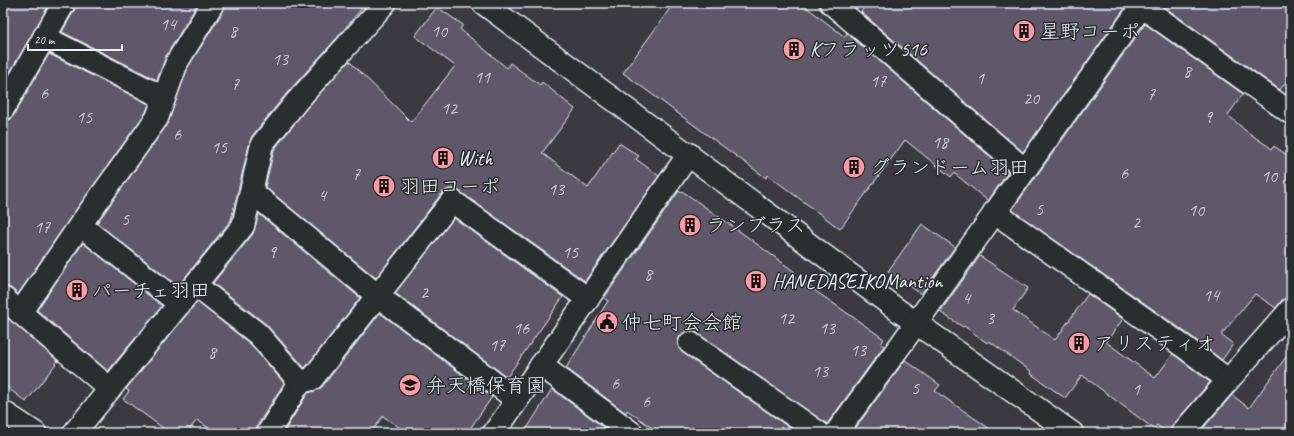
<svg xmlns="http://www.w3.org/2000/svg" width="1294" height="436" font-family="Caveat,'Klee One',sans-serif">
<rect width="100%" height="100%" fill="#3a3a40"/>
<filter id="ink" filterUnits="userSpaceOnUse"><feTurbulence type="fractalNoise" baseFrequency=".025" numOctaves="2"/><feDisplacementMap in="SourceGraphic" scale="8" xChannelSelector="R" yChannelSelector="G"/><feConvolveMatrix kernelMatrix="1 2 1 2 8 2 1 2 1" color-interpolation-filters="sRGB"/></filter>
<g filter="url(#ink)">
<!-- building -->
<g fill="#5e5869" stroke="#e8f1f8">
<path d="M3 3H50L3 84Z"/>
<path d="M76 3H198L166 56 157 80 62 32 75 9Z"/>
<path d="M225 3H366L337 38 287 93 252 136 250 141 231 220 178 286 97 223 167 125 188 67 224 10Z"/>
<path d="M674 3H801L845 37 847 33 1008 172 988 201 954 173 951 177 905 140 840 229 768 175 766 178 623 73Z"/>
<path d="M867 3H1125V8L1023 152 861 12Z"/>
<path d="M1159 3H1291V75L1280 90Z"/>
<path d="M437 7 463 25 460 29 507 68 510 63 540 85 542 82 575 109 542 153 588 188 619 143 639 156 636 159 659 176 585 281 459 191 453 189 447 190 442 193 376 278 265 187 274 150 306 109 349 61 411 122 455 66 415 36Z"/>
<path d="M1145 24 1243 94 1228 115 1246 131 1272 149 1274 146 1291 158V297H1287L1282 300 1276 308 1255 294 1221 335 1233 344 1222 360 1188 334 1012 210Z"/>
<path d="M49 54 149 104 146 112 70 218 18 294 11 288 3 286V121L10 120 14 115Z"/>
<path d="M679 191 681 193 682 191 735 228 795 272 793 275 884 339 881 344 884 346 827 424 697 333 691 331 685 332 680 336 678 342 679 348 683 353 797 433H659L627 410 626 413 566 368 608 301 604 298Z"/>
<path d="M259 214 360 298 305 368 266 324 213 283 253 234Z"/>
<path d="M454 218 563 297 507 377 395 293Z"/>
<path d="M922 224 955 247 921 294 888 271Z"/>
<path d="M83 243 162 306 108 371 37 310Z"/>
<path d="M980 256 1028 288 1013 310 1055 340 1088 294 1123 319 1106 342 1155 378 1173 354 1210 382 1173 425 1170 433H1167L1157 425 1154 429 1082 375 1065 398 1031 374 1032 372 989 341 987 343 964 326 963 327 940 312Z"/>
<path d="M197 302 249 343 284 383 257 426 256 433H216L197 420 187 433H170L123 399 129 391 126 389Z"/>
<path d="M380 313 492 397 467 433H407L383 416 371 433H283L308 393 315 391 322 387Z"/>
<path d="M3 314 58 361 26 402 3 384Z"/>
<path d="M1291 350V433H1199L1232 395 1249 408Z"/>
<path d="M905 360 940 385 935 391 996 433H852Z"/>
<path d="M552 389 611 433H524Z"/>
</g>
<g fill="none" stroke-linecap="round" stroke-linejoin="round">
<!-- minor casing -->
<g stroke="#e8f1f8" stroke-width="25">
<g id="minor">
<path d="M483 3 899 311 1072 433"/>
<path d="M831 3 1025 170"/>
<path d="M1137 3 1291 113"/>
<path d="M44 37 164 98"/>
<path d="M3 109 64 3"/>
<path d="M252 192 378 296 517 400"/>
<path d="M994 212 1187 349 1228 380"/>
<path d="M80 225 180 304"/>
<path d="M195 285 258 334 300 382 268 433"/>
<path d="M3 298 110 389"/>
<path d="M20 313 80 225 157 118 177 62 213 3"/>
<path d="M690 343 819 433"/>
<path d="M541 365 632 433"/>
<path d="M300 382 312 379 452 201 588 299"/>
<path d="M3 412 35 433"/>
<path d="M74 433 243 226 262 144 297 101 385 3"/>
<path d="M494 433 689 154"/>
<path d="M836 433 902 343 1144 3"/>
<path d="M1182 433 1291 309"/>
</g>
</g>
<!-- minor -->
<use href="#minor" stroke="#2a2d2e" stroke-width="22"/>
</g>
</g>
<!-- icons -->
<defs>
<g id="building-disc" transform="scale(1.15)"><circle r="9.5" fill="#ff9aa2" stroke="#2a2d2e"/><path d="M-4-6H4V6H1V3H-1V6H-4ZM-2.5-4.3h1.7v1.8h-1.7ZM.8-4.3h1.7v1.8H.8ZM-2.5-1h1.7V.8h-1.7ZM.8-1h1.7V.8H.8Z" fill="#111"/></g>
<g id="civic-disc" transform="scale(1.15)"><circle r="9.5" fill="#ff9aa2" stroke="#2a2d2e"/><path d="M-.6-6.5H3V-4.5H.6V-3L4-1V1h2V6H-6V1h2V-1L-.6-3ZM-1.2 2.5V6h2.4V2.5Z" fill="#111"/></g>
<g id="school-disc" transform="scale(1.15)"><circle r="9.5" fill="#ff9aa2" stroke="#2a2d2e"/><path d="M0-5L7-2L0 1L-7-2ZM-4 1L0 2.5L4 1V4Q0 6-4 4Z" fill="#111"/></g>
</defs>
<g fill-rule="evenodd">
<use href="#building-disc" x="1024" y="31"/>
<use href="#building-disc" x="794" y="49"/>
<use href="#building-disc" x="443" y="158"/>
<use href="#building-disc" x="854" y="167"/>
<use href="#building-disc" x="384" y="186"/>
<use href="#building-disc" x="690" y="225"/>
<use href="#building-disc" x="756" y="281"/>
<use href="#building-disc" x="77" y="290"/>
<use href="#civic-disc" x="607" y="322"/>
<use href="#building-disc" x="1079" y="343"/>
<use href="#school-disc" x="410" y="385"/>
</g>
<g text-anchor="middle" stroke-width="3" stroke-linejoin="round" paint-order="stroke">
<!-- number labels -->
<g font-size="18" fill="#c6cbd4">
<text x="168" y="30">14</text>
<text x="233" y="37">8</text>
<text x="439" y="37">10</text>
<text x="280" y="65">13</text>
<text x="1187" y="77">8</text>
<text x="482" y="83">11</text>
<text x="980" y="84">1</text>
<text x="878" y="87">17</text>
<text x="235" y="90">7</text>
<text x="44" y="99">6</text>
<text x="1151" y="100">7</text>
<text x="1031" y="104">20</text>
<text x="449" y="114">12</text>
<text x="84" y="123">15</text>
<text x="1208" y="123">9</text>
<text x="177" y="140">6</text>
<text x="940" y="148">18</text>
<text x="219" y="153">15</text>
<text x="1124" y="179">6</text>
<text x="356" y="180">7</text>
<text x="1269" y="182">10</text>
<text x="556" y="195">13</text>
<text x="322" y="201">4</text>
<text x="1039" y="215">5</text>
<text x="1196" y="216">10</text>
<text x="125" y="225">5</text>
<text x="1136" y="228">2</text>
<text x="42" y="233">17</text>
<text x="272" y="258">9</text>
<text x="570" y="258">15</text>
<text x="648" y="280">8</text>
<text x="424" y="298">2</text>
<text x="1211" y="301">14</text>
<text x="966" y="304">4</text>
<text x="786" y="324">12</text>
<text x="990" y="324">3</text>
<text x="521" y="334">16</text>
<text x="827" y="334">13</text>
<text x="497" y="351">17</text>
<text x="858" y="356">13</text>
<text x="212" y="358">8</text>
<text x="820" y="377">13</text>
<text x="615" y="389">6</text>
<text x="915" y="394">5</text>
<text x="1136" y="395">1</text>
<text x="646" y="407">6</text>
</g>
<!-- poi labels -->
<g font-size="20" fill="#e8f1f8" stroke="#2a2d2e" text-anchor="start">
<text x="1040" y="38">星野コーポ</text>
<text x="810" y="56">Kフラッツ516</text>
<text x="458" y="165">With</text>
<text x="870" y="174">グランドーム羽田</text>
<text x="400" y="193">羽田コーポ</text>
<text x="706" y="232">ランブラス</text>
<text x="772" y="288">HANEDASEIKOMantion</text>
<text x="92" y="297">パーチェ羽田</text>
<text x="622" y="329">仲七町会会館</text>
<text x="1094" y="350">アリスティオ</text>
<text x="426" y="392">弁天橋保育園</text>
</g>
</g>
<!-- margin -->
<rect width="1294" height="436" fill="none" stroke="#2a2d2e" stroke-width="16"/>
<rect x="8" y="8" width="1278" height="420" fill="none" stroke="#e8f1f8" stroke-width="1.5" filter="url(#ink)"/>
<!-- scale -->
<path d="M28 44v6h94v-6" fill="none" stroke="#e8f1f8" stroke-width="2"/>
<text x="34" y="44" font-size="12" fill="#e8f1f8" stroke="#2a2d2e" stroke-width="3" paint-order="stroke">20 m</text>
</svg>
